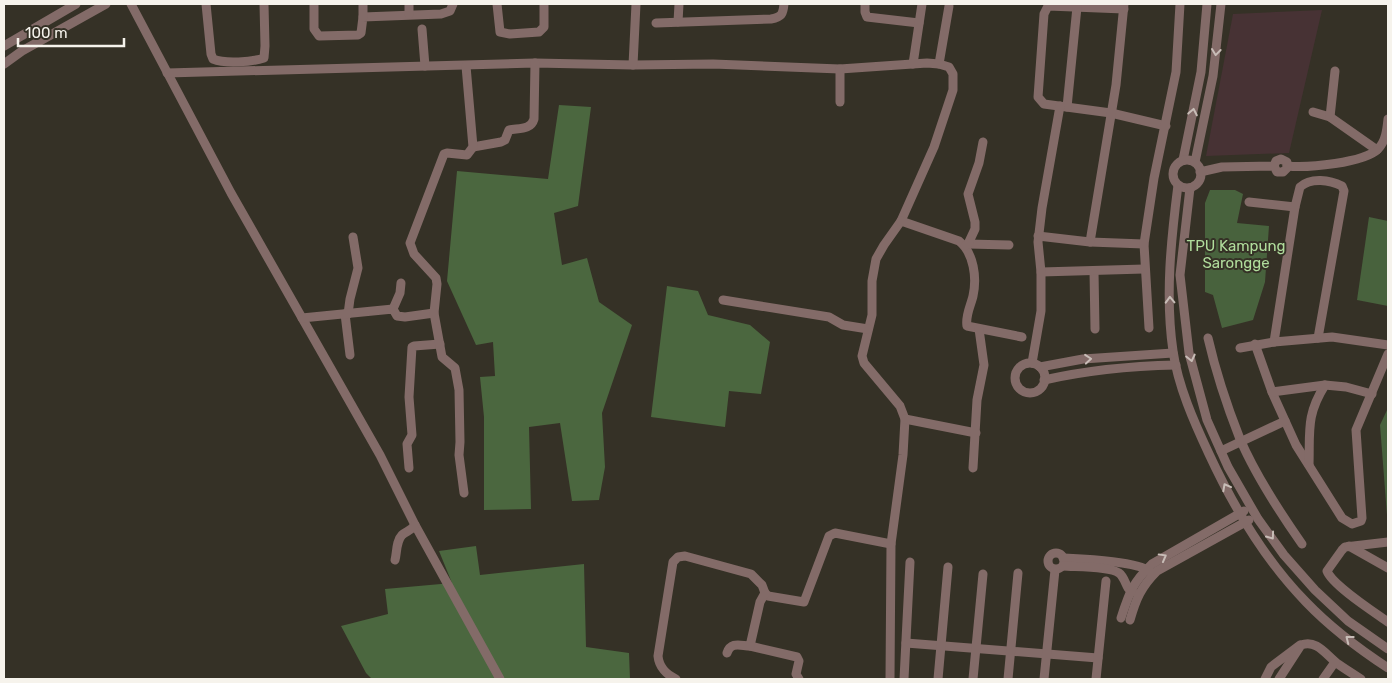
<svg xmlns="http://www.w3.org/2000/svg" width="1392" height="683" font-family="Rubik,sans-serif">
<rect width="100%" height="100%" fill="#353126"/>
<!-- commercial -->
<path fill="#473234" d="M1322 10 1289 153 1206 156 1233 14Z"/>
<!-- green -->
<g fill="#48623d">
<path d="M1210 190H1235L1243 194 1237 223 1269 226 1265 282 1253 320 1222 328 1213 295 1205 292V203Z"/>
<path d="M1369 217 1388 221V306L1357 300Z"/>
<path d="M1388 408V528L1380 425Z"/>
</g>
<!-- forest -->
<g fill="#4b673f">
<path d="M559 105 591 107 578 206 554 213 562 265 587 258 599 302 632 325 602 413 605 467 599 500 572 501 560 423 529 427 531 509 484 510V417L480 377 495 376 493 342 476 345 447 281 457 171 548 179Z"/>
<path d="M667 286 698 291 708 315 750 325 770 342 761 394 729 391 725 427 651 417Z"/>
<path d="M476 546 480 575 584 564 586 647 629 653 630 679H372L366 673 341 626 388 614 385 589 452 583 439 551Z"/>
</g>
<g fill="none" stroke-linecap="round" stroke-linejoin="round">
<!-- minor -->
<g stroke="#836b68" stroke-width="9">
<path d="M131 4 231 193 380 455 415 525 500 679"/>
<path d="M206 4 211 54 213 59C225 64 252 62 264 58L265 46 264 4"/>
<path d="M314 4V29L319 36 358 35 361 33 363 17 441 14 450 11 453 4"/>
<path d="M363 4V17"/>
<path d="M409 4V14"/>
<path d="M497 4 500 32 510 34 539 32 544 27V4"/>
<path d="M865 4V12L867 17 919 23"/>
<path d="M1124 9 1048 6 1044 14 1038 97 1044 104 1111 113 1166 126"/>
<path d="M678 22 679 4"/>
<path d="M656 23 771 19C782 17 783 14 784 4"/>
<path d="M422 29 425 66"/>
<path d="M4 46 76 4"/>
<path d="M4 64 22 51 106 4"/>
<path d="M913 64 922 4"/>
<path d="M939 64 949 6"/>
<path d="M633 65 713 64 840 69 927 63 939 64 949 67 953 74V90L934 147 901 221 884 245 876 259 872 281V315L862 356 864 363 900 406 905 419 903 455 891 544 890 679"/>
<path d="M840 69V102"/>
<path d="M167 73 535 63 633 65 636 4"/>
<path d="M1067 107 1077 7"/>
<path d="M1313 112 1330 117 1377 150"/>
<path d="M1330 117 1335 71"/>
<path d="M473 147 501 142 505 140 509 130C519 128 531 130 534 119L535 63"/>
<path d="M1183 160 1201 72 1207 4"/>
<circle cx="1187" cy="174" r="14"/>
<path d="M1195 162 1213 76 1221 4"/>
<path d="M1287 166C1308 168 1364 163 1378 149 1386 141 1387 129 1388 119"/>
<path d="M1200 172 1222 167 1274 166 1276 161 1281 159 1287 162V168L1283 172H1277L1274 166"/>
<path d="M1178 185C1171 240 1165 296 1173 351 1178 386 1194 422 1209 454 1234 508 1264 559 1306 602 1330 627 1359 649 1388 668"/>
<path d="M1190 188 1180 275 1189 353 1207 420 1228 467 1258 519 1284 555 1315 590 1348 621 1388 649"/>
<path d="M1249 202 1295 207"/>
<path d="M901 221 959 241C974 253 977 278 973 296 971 305 965 316 967 326L1022 337"/>
<path d="M1038 236 1090 242 1144 244"/>
<path d="M1090 242 1116 85 1124 4"/>
<path d="M968 244 1009 245"/>
<path d="M965 246 968 244 975 229V222L968 194 979 163 983 142"/>
<path d="M1094 271 1095 329"/>
<path d="M1041 272 1144 269"/>
<path d="M723 300 829 317 843 325 868 329"/>
<path d="M393 309 400 293 401 283"/>
<path d="M345 314 350 355"/>
<path d="M348 314 350 299 358 268 353 237"/>
<path d="M302 318 393 309 397 316 405 317 434 313"/>
<path d="M1149 328 1144 244 1154 178 1176 72 1180 4"/>
<path d="M1208 338C1216 373 1227 406 1240 439 1255 474 1281 514 1302 544"/>
<path d="M1274 342 1295 207 1300 187C1311 177 1330 180 1342 186L1344 191 1318 338"/>
<path d="M1255 344 1272 392 1296 445 1342 518 1352 524 1361 521 1362 518 1356 430 1388 354"/>
<path d="M1240 348 1274 342 1332 337 1388 345"/>
<path d="M1032 363 1041 311V272L1038 242 1042 208 1060 106"/>
<circle cx="1030" cy="378" r="15"/>
<path d="M1040 367 1083 359 1173 353"/>
<path d="M1044 380C1088 370 1132 366 1176 365"/>
<path d="M1272 392 1325 385 1346 387 1372 394"/>
<path d="M905 419 976 433"/>
<path d="M1221 451 1285 421"/>
<path d="M1309 465C1310 431 1306 415 1325 385"/>
<path d="M409 468 407 444 412 435 409 397 412 347 414 346 440 344"/>
<path d="M973 468 977 400 984 365 979 329"/>
<path d="M464 493 459 455 460 442 459 390 455 368 442 357 434 313 437 284 436 278 414 254 410 243 444 154 447 153 467 155 473 147 466 66"/>
<path d="M1388 542 1345 547 1342 550 1327 571C1332 585 1374 612 1388 622"/>
<path d="M1349 546 1388 568"/>
<circle cx="1056" cy="561" r="8"/>
<path d="M1063 558C1081 559 1137 561 1149 571"/>
<path d="M395 560C397 553 396 541 402 535 406 531 411 531 415 525"/>
<path d="M1063 566C1076 567 1109 566 1119 573 1126 578 1125 589 1133 592"/>
<path d="M765 593 768 596 804 602 829 536 835 533 891 544"/>
<path d="M1121 618C1129 593 1133 582 1152 564L1244 511"/>
<path d="M1130 620C1136 599 1141 587 1157 571L1249 520"/>
<path d="M906 643 1098 658"/>
<path d="M750 646 797 657 799 661 796 674 799 679"/>
<path d="M676 679C667 675 659 667 658 656L673 562 678 557 685 556 751 574 762 585 765 593 760 602 750 646C741 646 731 641 727 653"/>
<path d="M904 679 910 562"/>
<path d="M938 679 948 567"/>
<path d="M973 679 983 574"/>
<path d="M1008 679 1018 573"/>
<path d="M1044 679 1055 570"/>
<path d="M1096 679 1106 581"/>
<path d="M1265 679 1271 667 1300 645"/>
<path d="M1279 679 1301 645C1317 639 1326 655 1338 664 1345 669 1353 674 1361 679"/>
<path d="M1323 679 1335 662"/>
</g>
</g>
<!-- one-way arrows -->
<defs><path id="oneway-chevron" d="M-2-3.5L2.5 0L-2 3.5" fill="none" stroke-width="1.6" stroke-linecap="round" stroke-linejoin="round" transform="scale(1.25)"/></defs>
<g stroke="#c8bdb7">
<use href="#oneway-chevron" transform="translate(1216 52) rotate(97)"/>
<use href="#oneway-chevron" transform="translate(1193 112) rotate(-79)"/>
<use href="#oneway-chevron" transform="translate(1170 300) rotate(-92)"/>
<use href="#oneway-chevron" transform="translate(1191 358) rotate(77)"/>
<use href="#oneway-chevron" transform="translate(1088 359) rotate(-5)"/>
<use href="#oneway-chevron" transform="translate(1226 487) rotate(-118)"/>
<use href="#oneway-chevron" transform="translate(1271 536) rotate(54)"/>
<use href="#oneway-chevron" transform="translate(1163 557) rotate(-29)"/>
<use href="#oneway-chevron" transform="translate(1349 639) rotate(-142)"/>
</g>
<g text-anchor="middle" stroke-width="4" stroke-linejoin="round" paint-order="stroke">
<!-- park labels -->
<g font-size="15" fill="#b0dd9c" stroke="#353126">
<text x="1236" y="251">TPU Kampung<tspan x="1236" dy="17">Sarongge</tspan></text>
</g>
</g>
<!-- border -->
<rect width="1392" height="683" fill="none" stroke="#f6f3ec" stroke-width="10"/>
<!-- scale -->
<path d="M18 38v8h106v-8" fill="none" stroke="#f6f3ec" stroke-width="2.5"/>
<text x="25" y="38" font-size="15" fill="#f6f3ec" stroke="#353126" stroke-width="4" paint-order="stroke">100 m</text>
</svg>
